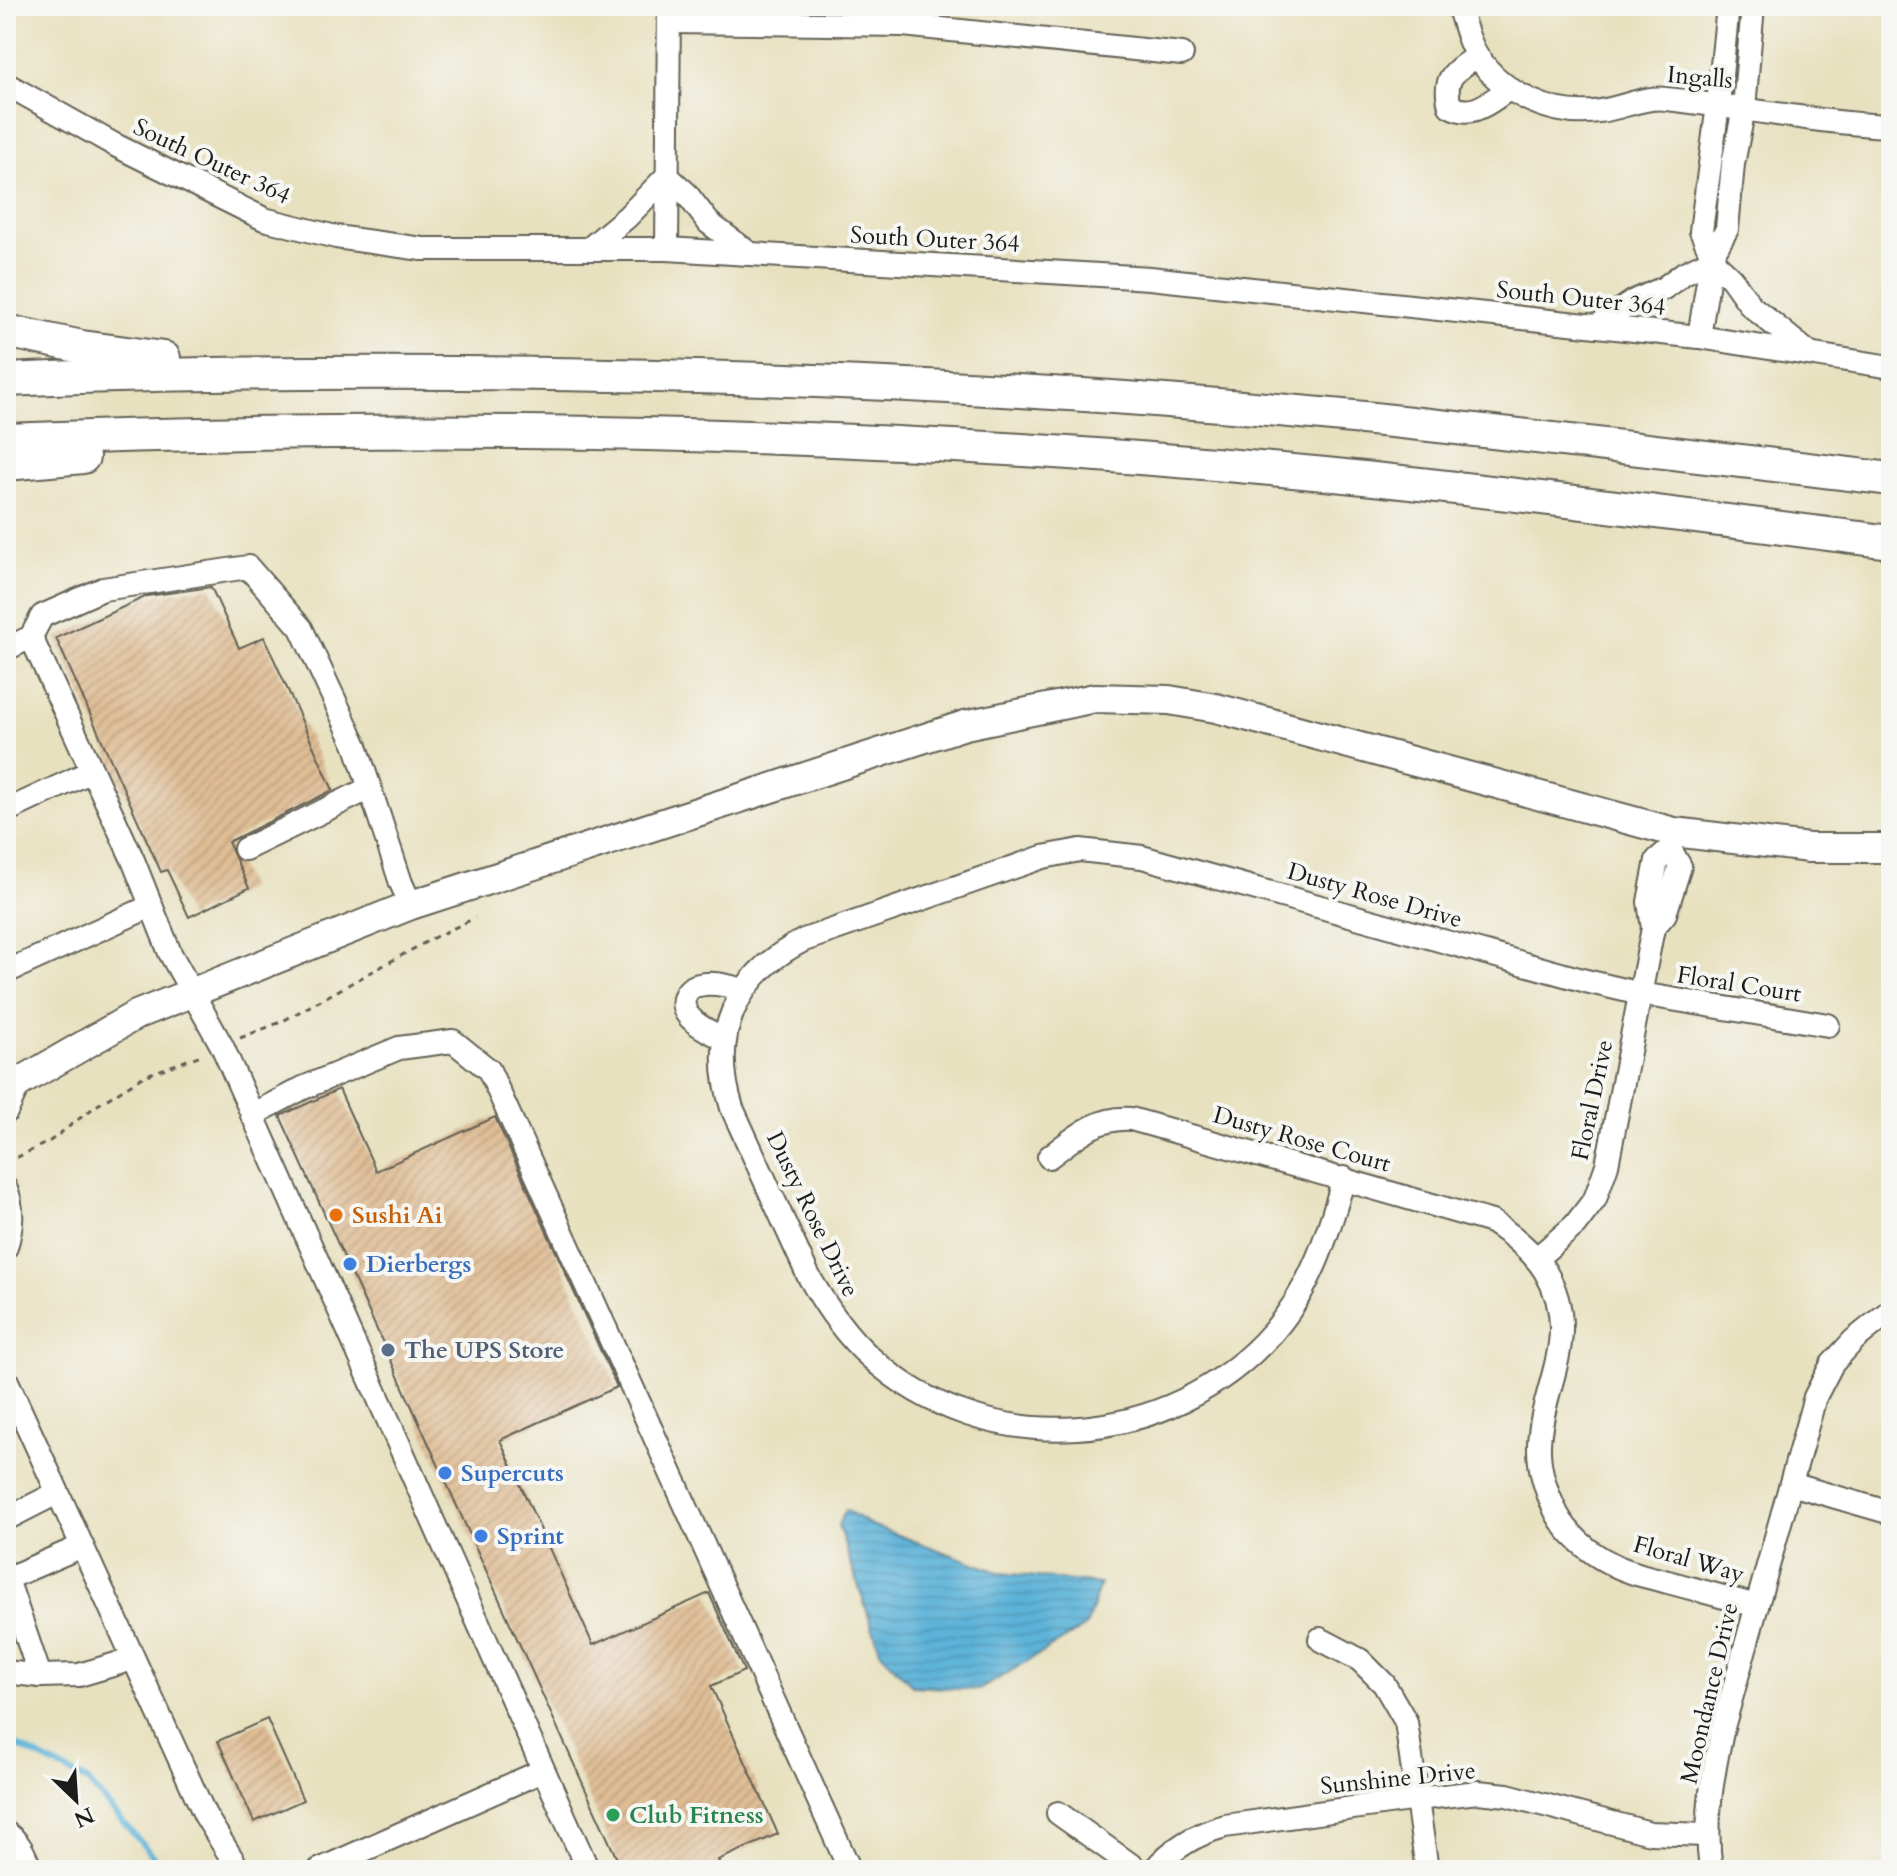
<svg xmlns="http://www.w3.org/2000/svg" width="1897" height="1876" font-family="Cardo,serif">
<defs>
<pattern id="water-rules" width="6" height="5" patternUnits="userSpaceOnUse" patternTransform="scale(2)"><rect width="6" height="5" fill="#5cb2d8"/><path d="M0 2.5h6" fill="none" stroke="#4f98b9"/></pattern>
<pattern id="building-hatch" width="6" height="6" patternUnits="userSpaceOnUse" patternTransform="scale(2)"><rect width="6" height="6" fill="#dfbd95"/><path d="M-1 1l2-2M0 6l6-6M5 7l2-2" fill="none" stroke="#bfa280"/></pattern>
</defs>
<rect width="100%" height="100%" fill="#f6f6f2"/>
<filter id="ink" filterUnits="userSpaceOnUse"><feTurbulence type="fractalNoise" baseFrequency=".0125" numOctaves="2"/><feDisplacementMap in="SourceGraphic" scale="16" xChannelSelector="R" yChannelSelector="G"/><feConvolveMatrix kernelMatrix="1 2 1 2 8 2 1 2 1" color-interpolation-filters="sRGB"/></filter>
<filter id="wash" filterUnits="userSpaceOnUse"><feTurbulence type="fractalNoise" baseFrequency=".006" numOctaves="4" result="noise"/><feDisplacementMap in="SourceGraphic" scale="32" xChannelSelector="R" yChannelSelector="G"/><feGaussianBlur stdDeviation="1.8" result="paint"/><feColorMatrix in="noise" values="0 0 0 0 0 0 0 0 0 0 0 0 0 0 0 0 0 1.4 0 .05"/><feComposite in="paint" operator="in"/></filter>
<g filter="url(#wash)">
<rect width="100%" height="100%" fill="#e8e1c0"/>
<!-- water -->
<path fill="url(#water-rules)" stroke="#3c677a" stroke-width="2" d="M846 1510 871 1525 1001 1573 1100 1584 1086 1626 979 1690 913 1686 881 1653 838 1525Z"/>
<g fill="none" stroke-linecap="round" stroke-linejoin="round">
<!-- stream -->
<path stroke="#5cb2d8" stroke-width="6" d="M6 1740 87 1781 165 1870"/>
</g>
<g id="blocks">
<!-- building -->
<g fill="url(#building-hatch)">
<path d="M211 587 239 648 264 637 333 790 228 842 249 888 189 917 167 870 161 872 56 638 147 596Z"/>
<path d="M339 1089 376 1171 495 1117 617 1387 500 1440 593 1645 709 1593 744 1671 711 1686 778 1834 718 1860 723 1870H622L280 1116Z"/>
<path d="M267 1719 303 1800 254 1822 218 1741Z"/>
</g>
</g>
</g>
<g filter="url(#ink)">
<use href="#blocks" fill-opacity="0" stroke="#636155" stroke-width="2"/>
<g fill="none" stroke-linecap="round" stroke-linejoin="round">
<!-- minor casing -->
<g stroke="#636155" stroke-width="26">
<g id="minor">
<path d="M1458 6C1464 22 1468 43 1478 57 1504 95 1554 118 1600 111 1622 108 1645 96 1666 99 1741 107 1816 123 1891 126"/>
<path d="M669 22 903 25 1182 54"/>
<path d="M1477 56C1455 71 1442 77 1450 106 1473 119 1489 102 1509 89"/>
<path d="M6 84 115 145 264 219 336 237 422 249H667L1150 278 1699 337 1891 367"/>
<path d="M590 248 627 217 667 176 686 193 709 223 749 253"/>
<path d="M667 249 669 6"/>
<path d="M1712 256 1701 231 1718 105 1728 6"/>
<path d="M1597 326 1634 301 1664 288 1684 273 1712 260 1731 278 1751 306 1810 354"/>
<path d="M1699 337 1712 256 1727 229 1733 164 1744 108 1753 6"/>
<path d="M31 637 133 860 170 953 222 1046 588 1870"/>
<path d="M6 649 31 637 42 616 103 589 248 567 301 628 356 746 401 883 411 905"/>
<path d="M6 811 92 771"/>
<path d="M245 849 370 788"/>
<path d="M1653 928 1665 914 1680 866 1670 849"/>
<path d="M6 972 151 906"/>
<path d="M725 1039C710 1032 676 1018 685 996 687 990 693 986 699 985 714 981 730 987 744 990"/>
<path d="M6 1112 20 1082 16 1079"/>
<path d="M252 1115 303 1088 399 1048 453 1041 489 1070 850 1870"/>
<path d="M1049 1157C1076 1137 1096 1117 1131 1119L1492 1222C1512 1235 1533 1251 1545 1271 1583 1335 1542 1383 1539 1444 1538 1469 1546 1492 1557 1514 1568 1534 1589 1553 1610 1563 1628 1573 1649 1577 1668 1582 1698 1590 1727 1598 1757 1606"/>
<path d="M1344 1178C1328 1234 1312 1287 1273 1332 1171 1449 986 1463 870 1357 844 1334 825 1305 808 1275L732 1108C709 1035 735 975 804 940L1043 857 1080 850 1142 857 1586 981 1641 994 1828 1025"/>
<path d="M6 1189C14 1209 12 1227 6 1247"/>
<path d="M1536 1259 1575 1225 1595 1199 1607 1165 1653 928 1649 902 1657 860 1670 849 1674 832"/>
<path d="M6 1379 205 1815 239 1870"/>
<path d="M1791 1484 1891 1513"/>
<path d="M6 1519 57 1493"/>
<path d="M6 1579 82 1546"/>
<path d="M7 1579 40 1676 79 1675 133 1659"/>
<path d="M1320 1639 1360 1660 1384 1684 1406 1722 1427 1870"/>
<path d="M6 1672 40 1676"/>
<path d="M1058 1813 1138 1870"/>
<path d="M6 1833C20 1841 25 1856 31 1870"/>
<path d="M319 1870 542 1771"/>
<path d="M1154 1870C1173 1847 1196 1834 1225 1826L1417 1799 1478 1792 1507 1795 1650 1833 1706 1835"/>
<path d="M1711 1870C1704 1821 1712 1778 1722 1731L1815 1397 1832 1364 1854 1340 1891 1310"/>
</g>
</g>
<!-- major casing -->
<g stroke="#636155" stroke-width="32">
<path id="major" d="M6 1090 136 1015 411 905 965 725 1095 698 1169 700 1216 708 1674 832 1809 848H1891"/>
</g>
<!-- highway casing -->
<g stroke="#636155" stroke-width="36">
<g id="highway">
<path d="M6 331 82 347 164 358"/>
<path d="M6 380C158 373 310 372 462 373 760 375 1057 388 1353 417 1533 435 1712 458 1891 479"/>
<path d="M6 440C445 422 887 432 1325 474 1514 493 1703 518 1891 542"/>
<path d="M6 464 83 457"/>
</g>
</g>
<!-- path -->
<g stroke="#636155" stroke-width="3" stroke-dasharray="6 6" stroke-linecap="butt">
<path d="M240 1038 281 1022 435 937 475 918"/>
<path d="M6 1163 50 1141 96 1106 144 1076 204 1054"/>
</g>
<!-- minor -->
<use href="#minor" stroke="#fff" stroke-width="22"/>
<!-- major -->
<use href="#major" stroke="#fff" stroke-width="28"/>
<!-- highway -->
<use href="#highway" stroke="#fff" stroke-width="32"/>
</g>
</g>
<!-- markers -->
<circle fill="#e8710a" stroke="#f6f6f2" stroke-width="3" cx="336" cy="1215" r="8"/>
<g fill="#3f7fe0" stroke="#f6f6f2" stroke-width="3">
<circle cx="350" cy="1264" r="8"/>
<circle cx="445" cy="1473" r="8"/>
<circle cx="481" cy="1536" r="8"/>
</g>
<circle fill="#5c6f8a" stroke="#f6f6f2" stroke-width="3" cx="388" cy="1350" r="8"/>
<circle fill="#2e9e5b" stroke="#f6f6f2" stroke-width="3" cx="613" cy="1815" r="8"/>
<g text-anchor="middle" stroke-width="8" stroke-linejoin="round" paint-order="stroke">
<!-- street labels -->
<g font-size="24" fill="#1c1c1c" stroke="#f6f6f2">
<text transform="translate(1700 77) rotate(5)" y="8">Ingalls</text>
<text transform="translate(212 161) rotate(25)" y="8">South Outer 364</text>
<text transform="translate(935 239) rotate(3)" y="8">South Outer 364</text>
<text transform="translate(1581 298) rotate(6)" y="8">South Outer 364</text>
<text transform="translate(1375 895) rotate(16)" y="8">Dusty Rose Drive</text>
<text transform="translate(1739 984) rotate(9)" y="8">Floral Court</text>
<text transform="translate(1592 1100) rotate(-78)" y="8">Floral Drive</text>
<text transform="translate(1302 1139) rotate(16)" y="8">Dusty Rose Court</text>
<text transform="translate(813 1214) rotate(64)" y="8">Dusty Rose Drive</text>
<text transform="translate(1689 1559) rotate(16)" y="8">Floral Way</text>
<text transform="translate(1709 1693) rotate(-77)" y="8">Moondance Drive</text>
<text transform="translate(1398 1778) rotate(-6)" y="8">Sunshine Drive</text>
</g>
<!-- food labels -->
<g font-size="24" font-weight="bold" fill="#c56008" stroke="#f6f6f2" text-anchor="start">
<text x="352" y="1223">Sushi Ai</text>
</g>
<!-- shop labels -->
<g font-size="24" font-weight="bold" fill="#366cbe" stroke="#f6f6f2" text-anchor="start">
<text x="366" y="1272">Dierbergs</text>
<text x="461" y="1481">Supercuts</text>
<text x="497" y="1544">Sprint</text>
</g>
<!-- service labels -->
<g font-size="24" font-weight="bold" fill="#4e5e75" stroke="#f6f6f2" text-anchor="start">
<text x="404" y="1358">The UPS Store</text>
</g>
<!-- leisure labels -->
<g font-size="24" font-weight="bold" fill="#27864d" stroke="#f6f6f2" text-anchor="start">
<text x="629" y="1823">Club Fitness</text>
</g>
</g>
<!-- margin -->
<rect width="1897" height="1876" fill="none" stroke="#f6f6f2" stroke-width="32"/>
<!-- north arrow -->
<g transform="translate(76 1800) rotate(155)" stroke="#f6f6f2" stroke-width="6" paint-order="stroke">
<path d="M0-6L14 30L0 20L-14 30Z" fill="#1c1c1c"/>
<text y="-12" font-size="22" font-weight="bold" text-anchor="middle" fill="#1c1c1c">N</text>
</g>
</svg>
